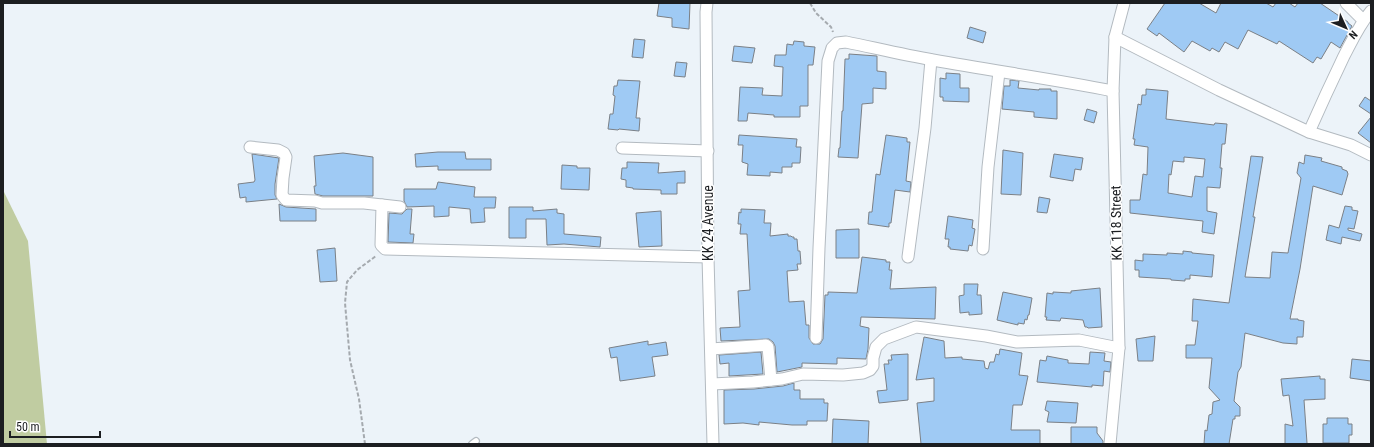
<svg xmlns="http://www.w3.org/2000/svg" width="1374" height="447" font-family="'Roboto Condensed',sans-serif">
<rect width="100%" height="100%" fill="#ecf3f9"/>
<!-- green -->
<path fill="#c0cca1" d="M3 190 28 241 47 444H3Z"/>
<!-- building -->
<g fill="#9fcaf4" stroke="#7b8086" fill-rule="evenodd">
<path d="M659 3H690L689 29 672 27V18L657 16Z"/>
<path d="M1165 3H1199L1216 13 1221 3H1266L1273 7 1276 3H1289L1295 7 1298 3H1320L1348 22V23L1352 26 1340 48 1331 42 1321 59 1317 57 1313 63 1279 41 1277 44 1248 30 1238 49 1225 42 1219 52 1212 48 1210 51 1192 41 1184 52 1159 33 1157 36 1147 29Z"/>
<path d="M970 27 986 32 983 43 967 38Z"/>
<path d="M634 39 645 40 643 58 632 57Z"/>
<path d="M794 41 804 42V46L815 47 813 65H808V106H800V117H774V115L748 113 747 121H738L740 87 763 88 762 95 782 96 783 67 774 66 775 55H786L787 44 793 45Z"/>
<path d="M734 46 755 48 752 63 732 61Z"/>
<path d="M849 54 877 56V71L886 72V89L873 88V103L862 104 858 158 838 157 839 148H840L842 111H843L845 59H849Z"/>
<path d="M676 62 687 63 685 77 674 76Z"/>
<path d="M946 73 960 74V88H969V102L943 101V97H940V78L946 79Z"/>
<path d="M618 80 640 81 636 118H640L639 131 619 129 618 130 608 129 610 114H613L615 96 613 95 614 86H617Z"/>
<path d="M1010 80 1019 81 1018 88 1039 90V89H1051V91H1057V119L1034 117V112L1002 109 1004 86H1010Z"/>
<path d="M1146 89 1168 91 1166 119 1214 125 1215 123 1227 124 1225 144H1222L1220 168H1222L1220 188 1207 187V211L1217 213 1214 234 1202 232 1203 221 1130 213V200H1140L1143 174 1147 175 1148 147 1134 145 1135 139H1133L1138 104 1141 105 1142 95H1146ZM1184 157 1205 159 1203 177 1195 176 1192 197 1168 193 1169 174 1171 175 1173 161 1184 162Z"/>
<path d="M1365 97 1371 101V114L1359 106Z"/>
<path d="M1087 109 1097 112 1094 123 1084 120Z"/>
<path d="M1371 117V143L1358 133Z"/>
<path d="M739 135 797 139 796 147H801L800 163H792V167H782V173L770 172V176L747 175 748 164 742 162 743 145H738Z"/>
<path d="M886 135 907 138V142H910L906 181 911 182 910 192 895 190 891 223H889V227L868 224 869 212H872L876 174 880 175Z"/>
<path d="M1003 150 1023 153 1021 195 1001 194Z"/>
<path d="M438 152H465L466 159H491V170H438V166L416 167 415 154Z"/>
<path d="M343 153 373 157V196H323L315 194 314 186H316L314 156Z"/>
<path d="M252 154 279 158 275 184V195L277 199 246 202V197L240 198 238 184 254 182 255 180Z"/>
<path d="M1054 154 1083 158 1081 170 1075 169 1073 181 1050 177Z"/>
<path d="M1305 155 1322 158 1321 161 1342 167V169L1347 171 1348 174 1342 195 1313 186 1300 269 1290 319H1298V320L1304 321 1303 337H1297V344L1283 343 1245 333 1241 367 1238 372 1234 401 1240 407V416H1235V419H1233L1229 444H1204L1205 430 1207 431 1209 415 1212 414 1213 402 1220 400 1209 388 1212 358H1186V345H1195L1198 321H1192L1193 299 1229 303 1251 156 1263 157 1253 217H1255L1245 277 1270 278 1272 252 1288 253 1301 178 1297 173 1299 162 1304 164Z"/>
<path d="M627 162 659 163 658 173 685 171V183H677V194H661V190L633 189V188L626 187V180L621 179 622 168H627Z"/>
<path d="M562 165 577 166V168H590L589 190 561 189Z"/>
<path d="M438 182 475 187 474 197H496L495 208H484L485 222 471 223 470 209 449 207V216L434 217V206L407 207 404 201V189H436Z"/>
<path d="M1039 197 1050 199 1047 213 1037 212Z"/>
<path d="M279 204 286 207 316 209V221H280Z"/>
<path d="M1345 206 1352 207V210L1358 211 1354 229 1348 228V230L1362 234 1360 241 1342 237 1341 244 1326 240 1329 225 1339 228Z"/>
<path d="M509 207H533V211L557 209V213L564 214V234L601 237 600 247 564 244 547 245 546 219H526V238H509Z"/>
<path d="M407 209H412L410 234H414L413 243 388 242 389 213 402 214Z"/>
<path d="M741 209 765 210 764 223H771L770 236 788 234V236H791L792 237H794V239H797L798 251H800L801 264H797L798 270 787 271 789 302 804 301 806 325H809V338L813 344H820L823 339 825 295H828V292L857 293 862 257 886 260V262H890L889 270H892L890 289 936 287 935 319 861 317 860 326 869 328 868 349 866 359 837 358V364L802 363V367L777 372 775 346 773 342 769 339 721 341 720 328 740 327 738 291 750 290 747 234H740L741 224H738L739 212 741 213Z"/>
<path d="M661 211 662 246 639 247 636 213Z"/>
<path d="M948 216 973 220 972 228 975 229 972 246 969 245 968 251 950 249V247H948L949 239H945Z"/>
<path d="M859 229V258H836V230Z"/>
<path d="M335 248 337 281 320 282 317 250Z"/>
<path d="M1183 251 1192 252V253L1214 255 1212 277 1190 275V279H1185V281L1171 280V279L1139 277V270H1135V260L1143 261V254L1167 255V253L1183 254Z"/>
<path d="M964 284H978L977 295H981L982 314 969 315V312L960 313 959 296 964 295Z"/>
<path d="M1100 288 1102 327 1088 328 1087 327H1085L1083 320 1061 318 1060 321 1046 320 1047 317H1045L1047 293 1053 294V292L1071 293V291Z"/>
<path d="M1003 292 1032 298 1029 315H1028L1027 320 1025 319 1024 324 1018 323V325L997 320Z"/>
<path d="M1155 336 1153 361H1138L1136 339Z"/>
<path d="M924 337 944 341 945 358 962 357V359L984 361 985 368 988 369 990 362H994L996 354 999 355 1000 349 1022 353 1019 375 1028 376 1022 405H1013L1011 430H1040V444H921L917 403 934 401V378L916 380Z"/>
<path d="M648 341V345L666 342 668 355 652 357 655 376 620 381 617 357 611 358 609 348Z"/>
<path d="M761 352 763 374 729 376V363L720 364 719 355Z"/>
<path d="M1090 352 1105 353 1104 361 1111 362 1110 372 1104 371 1103 386 1092 385V387L1037 382 1040 360 1046 361 1047 356 1068 360V363L1089 364Z"/>
<path d="M908 354V400L879 403 877 391 887 390 884 364H889L888 360H892L891 355Z"/>
<path d="M1352 359 1371 361V381L1350 378Z"/>
<path d="M1320 376V379H1325V399L1304 400 1307 443 1306 444H1285V424L1293 426 1289 395 1283 396 1281 379Z"/>
<path d="M794 383V390H800V399H824V403H828L827 421H807V425H792L759 422V425L743 423 724 424V390L754 389 783 386Z"/>
<path d="M1047 401 1078 403 1076 423 1047 422 1049 412 1045 410Z"/>
<path d="M1327 418H1348V424H1352V435H1349V443H1323V424H1327Z"/>
<path d="M833 419 869 421 868 444H832Z"/>
<path d="M1071 427H1097V433L1103 441V444H1071Z"/>
</g>
<g fill="none" stroke-linecap="round" stroke-linejoin="round">
<!-- service casing -->
<g stroke="#b3bac0" stroke-width="8">
<path id="service" d="M472 444 476 441"/>
</g>
<!-- minor casing -->
<g stroke="#b3bac0" stroke-width="13">
<g id="minor">
<path d="M707 3 706 12 708 257 713 444"/>
<path d="M1346 3 1363 20"/>
<path d="M1115 37 1219 90 1309 132 1351 145 1371 155"/>
<path d="M1309 132C1320 107 1332 81 1344 56 1352 41 1359 25 1371 11"/>
<path d="M250 147 278 150 284 153 286 157 283 178 282 195 286 200 315 201 322 203H364L400 207"/>
<path d="M622 148 708 151"/>
<path d="M382 205 381 245 385 249 708 257"/>
<path d="M983 249 988 167 999 72"/>
<path d="M908 257 925 128 931 60"/>
<path d="M816 338 819 248 828 61 832 48 837 43 846 42C875 48 904 55 933 60 993 71 1053 79 1113 91"/>
<path d="M711 349 766 345 768 347 771 380"/>
<path d="M712 384 753 382 782 379 803 374 843 375 863 373 870 370 873 366V358L876 347 884 339 916 327 986 336 1017 342 1079 340 1119 348"/>
<path d="M1110 444 1119 348 1113 91 1115 37 1124 3"/>
</g>
</g>
<!-- path -->
<g stroke="#a5aaaf" stroke-width="2" stroke-dasharray="4 2" stroke-linecap="butt">
<path d="M810 3 816 13 831 27 833 32"/>
<path d="M365 444 359 399 350 360 345 303 347 282 357 270 376 256"/>
</g>
<!-- service -->
<use href="#service" stroke="#fff" stroke-width="5.5"/>
<!-- minor -->
<use href="#minor" stroke="#fff" stroke-width="11"/>
</g>
<g text-anchor="middle" stroke-width="3" stroke-linejoin="round" paint-order="stroke">
<!-- street labels -->
<g font-size="14" fill="#1c1e21" stroke="#fff">
<text transform="translate(708 223) rotate(-90)" y="5">KK 24 Avenue</text>
<text transform="translate(1116 223) rotate(-91)" y="5">KK 118 Street</text>
</g>
</g>
<!-- border -->
<rect width="1374" height="447" fill="none" stroke="#1c1e21" stroke-width="8"/>
<!-- north arrow -->
<g transform="translate(1346 28) rotate(134)" stroke="#ffffff" stroke-width="3" paint-order="stroke">
<path d="M0-3L7 15L0 10L-7 15Z" fill="#1c1e21"/>
<text y="-6" font-size="11" font-weight="bold" text-anchor="middle" fill="#1c1e21">N</text>
</g>
<!-- scale -->
<path d="M10 431v6h90v-6" fill="none" stroke="#1c1e21" stroke-width="2"/>
<text x="16" y="431" font-size="12" fill="#1c1e21" stroke="#ffffff" stroke-width="3" paint-order="stroke">50 m</text>
</svg>
